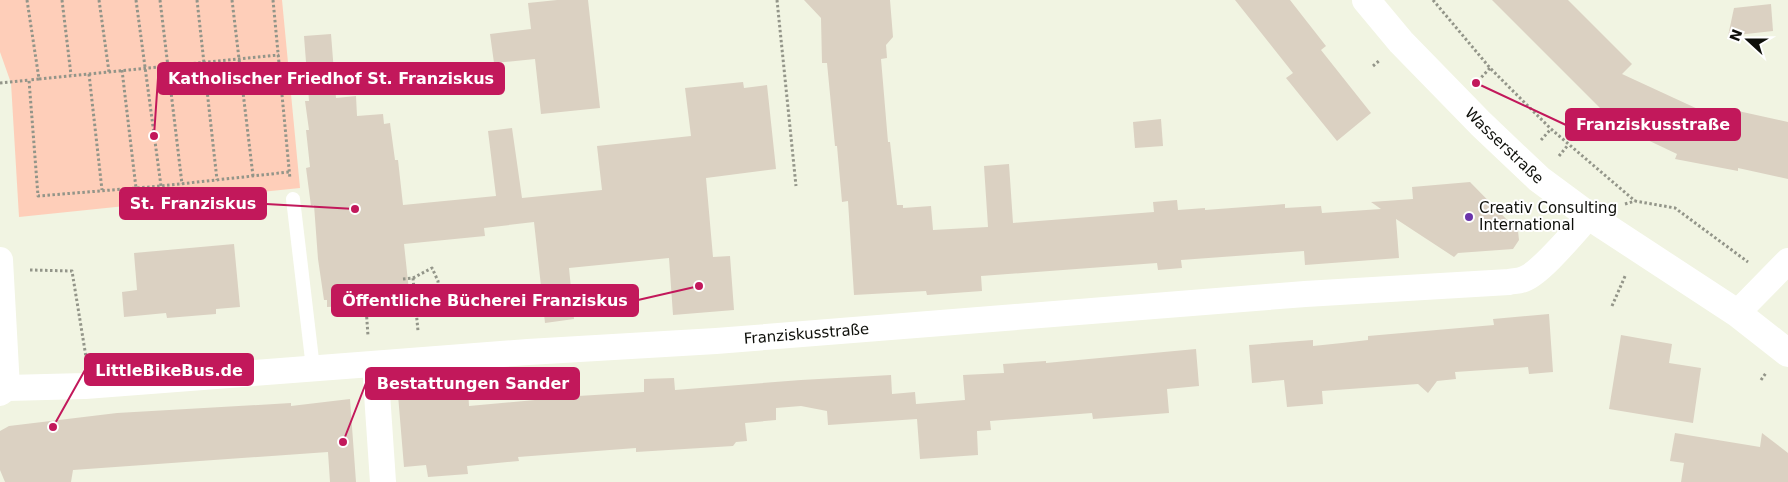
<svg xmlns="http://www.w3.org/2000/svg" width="1788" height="482" font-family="'DejaVu Sans',sans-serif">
<rect width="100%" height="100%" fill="#f1f4e2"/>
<!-- green -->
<path fill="#feceb9" d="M0 0H282L300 188 19 217 11 83 0 52Z"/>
<!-- building -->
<g fill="#dbd1c2">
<path d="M557 0H588L600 108 541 114 535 59 494 63 490 34 531 29 528 3Z"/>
<path d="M804 0H890L893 37 886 45 887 58 881 59 888 142H890L897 205H903V208L931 206 933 230 988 227 984 166 1009 164 1013 223 1154 212 1153 202 1177 200 1178 210 1205 208V210L1285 204V208L1321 206 1322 213 1381 209 1371 202 1413 199 1412 187 1470 182 1518 231 1519 240 1513 249 1458 253 1454 257 1396 219 1399 258 1305 265 1304 251 1181 260 1182 268 1158 270 1157 263 981 276 982 291 927 295 926 291 854 295 848 201 842 202 837 146H835L827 63H822L821 18Z"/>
<path d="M1235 0H1290L1326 46 1321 50 1371 113 1337 141 1286 78 1293 73Z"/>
<path d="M1492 0H1568L1632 64 1622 74 1726 122 1729 109 1788 122V179L1738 168V171L1675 159 1677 154 1618 126Z"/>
<path d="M1771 4 1773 31 1728 36 1734 8Z"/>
<path d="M331 34 336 98 356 96 357 116 383 114 384 124 390 123 395 160H398L403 205 496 196 488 131 512 128 522 198 602 190 597 146 691 136 685 88 743 82 744 88 767 85 776 169 706 178 713 257 730 256 734 310 673 315 669 258 569 268 574 319 545 323 534 222 484 228 485 236 404 244 409 291H404L405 298 393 299 391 304 375 310 349 312V306L327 307V300H324L318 259 314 205 311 206 306 168 310 167 306 130H309L305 101H309L304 36Z"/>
<path d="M1161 119 1163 146 1135 148 1133 122Z"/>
<path d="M234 244 240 307 216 309V314L167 318 166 313 124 317 122 292 137 290 134 253Z"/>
<path d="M1549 314 1553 372 1529 374 1528 367 1455 372 1456 379 1437 381 1428 393 1418 384 1322 391 1323 404 1287 407 1284 380 1252 383 1249 345 1313 340V346L1342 343 1368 340V336L1494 325 1493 319Z"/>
<path d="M1621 335 1672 344 1669 363 1701 368 1693 423 1609 409Z"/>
<path d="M1196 349 1199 386 1167 389 1169 413 1093 419 1092 413 990 421 991 430 977 431 978 455 920 459 917 419 828 425 827 411 801 406 776 408V420L745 423 747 441 736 442 733 446 636 452V448L518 457 519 461 467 466 468 474 428 477 426 465 404 467 398 395 468 388 469 406 578 396 644 392V379L674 378 675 390 801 380 891 375 892 394 915 392 916 404 965 400 963 375 1004 373 1003 364 1046 361V363Z"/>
<path d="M350 399 356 482H330L328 452 73 470 71 482H5L0 470V431L9 426 117 413 291 403V406Z"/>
<path d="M1675 433 1760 447 1762 433 1788 453V482H1681L1684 463 1670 461Z"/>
</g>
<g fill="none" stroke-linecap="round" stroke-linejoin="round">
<!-- path -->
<g stroke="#939589" stroke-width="3" stroke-dasharray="2.5 2.5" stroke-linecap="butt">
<path d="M27 0 39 79 29 80"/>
<path d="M62 0 71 75"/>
<path d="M99 0 109 72"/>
<path d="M136 0 161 186"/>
<path d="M160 0 182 184"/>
<path d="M197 0 217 180"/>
<path d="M232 0 253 176"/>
<path d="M273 0 290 179"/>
<path d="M777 0 796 186"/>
<path d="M1433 0 1490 68 1551 129 1635 201"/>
<path d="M1373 66 1380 60"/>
<path d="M122 70 136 188"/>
<path d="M89 74 102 190"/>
<path d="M39 79 279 55"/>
<path d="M1478 81 1490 68"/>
<path d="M0 83 29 80 38 196 161 186 289 172"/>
<path d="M1541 140 1551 129"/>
<path d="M1559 156 1568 145"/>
<path d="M1625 204 1635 201 1675 208 1748 262"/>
<path d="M1513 209 1520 201"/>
<path d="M30 270 72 271 86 357"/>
<path d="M413 278 432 268 438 281 439 298"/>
<path d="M403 279 413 278 418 331"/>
<path d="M1612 306 1626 274"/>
<path d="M366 307 368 336"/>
<path d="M366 313 416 311"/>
<path d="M1761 380 1766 373"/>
</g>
<!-- service -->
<path stroke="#fff" stroke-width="14" d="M293 199 313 368"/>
<!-- minor -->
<g stroke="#fff" stroke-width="26">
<path d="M0 260 7 388"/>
<path d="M1737 313 1788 261"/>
<path d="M375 364 383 482"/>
<path id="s1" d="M0 393 7 388 85 386 528 352 716 341 1305 294 1509 282C1514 281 1520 281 1524 279 1541 273 1575 231 1589 216"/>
</g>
<!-- secondary -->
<path stroke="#fff" stroke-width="28" id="s2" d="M1366 0 1401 42 1481 124 1539 179 1589 216 1737 313 1788 353"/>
</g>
<!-- markers -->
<circle fill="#6b34aa" stroke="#fff" stroke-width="2" cx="1469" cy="217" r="5"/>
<g text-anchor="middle" stroke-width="4" stroke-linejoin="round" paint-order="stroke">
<!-- street labels -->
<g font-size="15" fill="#0e0f0a" stroke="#fff">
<text dy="5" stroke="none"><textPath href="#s2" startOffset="201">Wasserstraße</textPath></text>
<text dy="5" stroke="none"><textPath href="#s1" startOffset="810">Franziskusstraße</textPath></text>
</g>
<!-- poi labels -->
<g font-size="15" fill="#0e0f0a" stroke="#fff" text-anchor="start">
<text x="1479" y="213">Creativ Consulting<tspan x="1479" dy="17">International</tspan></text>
</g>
</g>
<!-- callouts -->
<path fill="none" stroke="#c2185b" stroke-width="2" d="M154 136L158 78M1476 83L1566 125M355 209L266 204M699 286L638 300M53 427L85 370M343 442L366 383"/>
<g fill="#c2185b" stroke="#fff" stroke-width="2">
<circle cx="154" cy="136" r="5"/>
<circle cx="1476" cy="83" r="5"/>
<circle cx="355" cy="209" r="5"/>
<circle cx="699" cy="286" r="5"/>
<circle cx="53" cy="427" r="5"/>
<circle cx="343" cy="442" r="5"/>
</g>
<g fill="#c2185b" stroke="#c2185b" stroke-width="2">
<rect x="158" y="63" width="346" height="31" rx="5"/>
<rect x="1566" y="109" width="174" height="31" rx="5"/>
<rect x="120" y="188" width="146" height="31" rx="5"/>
<rect x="332" y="285" width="306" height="31" rx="5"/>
<rect x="85" y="354" width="168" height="31" rx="5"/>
<rect x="366" y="368" width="213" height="31" rx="5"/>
</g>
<g font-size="16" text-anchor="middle" font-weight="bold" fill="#fff">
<text x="331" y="84">Katholischer Friedhof St. Franziskus</text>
<text x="1653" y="130">Franziskusstraße</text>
<text x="193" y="209">St. Franziskus</text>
<text x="485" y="306">Öffentliche Bücherei Franziskus</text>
<text x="169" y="376">LittleBikeBus.de</text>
<text x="473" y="389">Bestattungen Sander</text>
</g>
<!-- north arrow -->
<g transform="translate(1748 40) rotate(291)" stroke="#ffffff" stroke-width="4" paint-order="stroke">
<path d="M0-4L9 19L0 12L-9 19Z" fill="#0e0f0a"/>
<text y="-8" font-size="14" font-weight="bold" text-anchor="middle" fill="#0e0f0a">N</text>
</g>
</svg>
